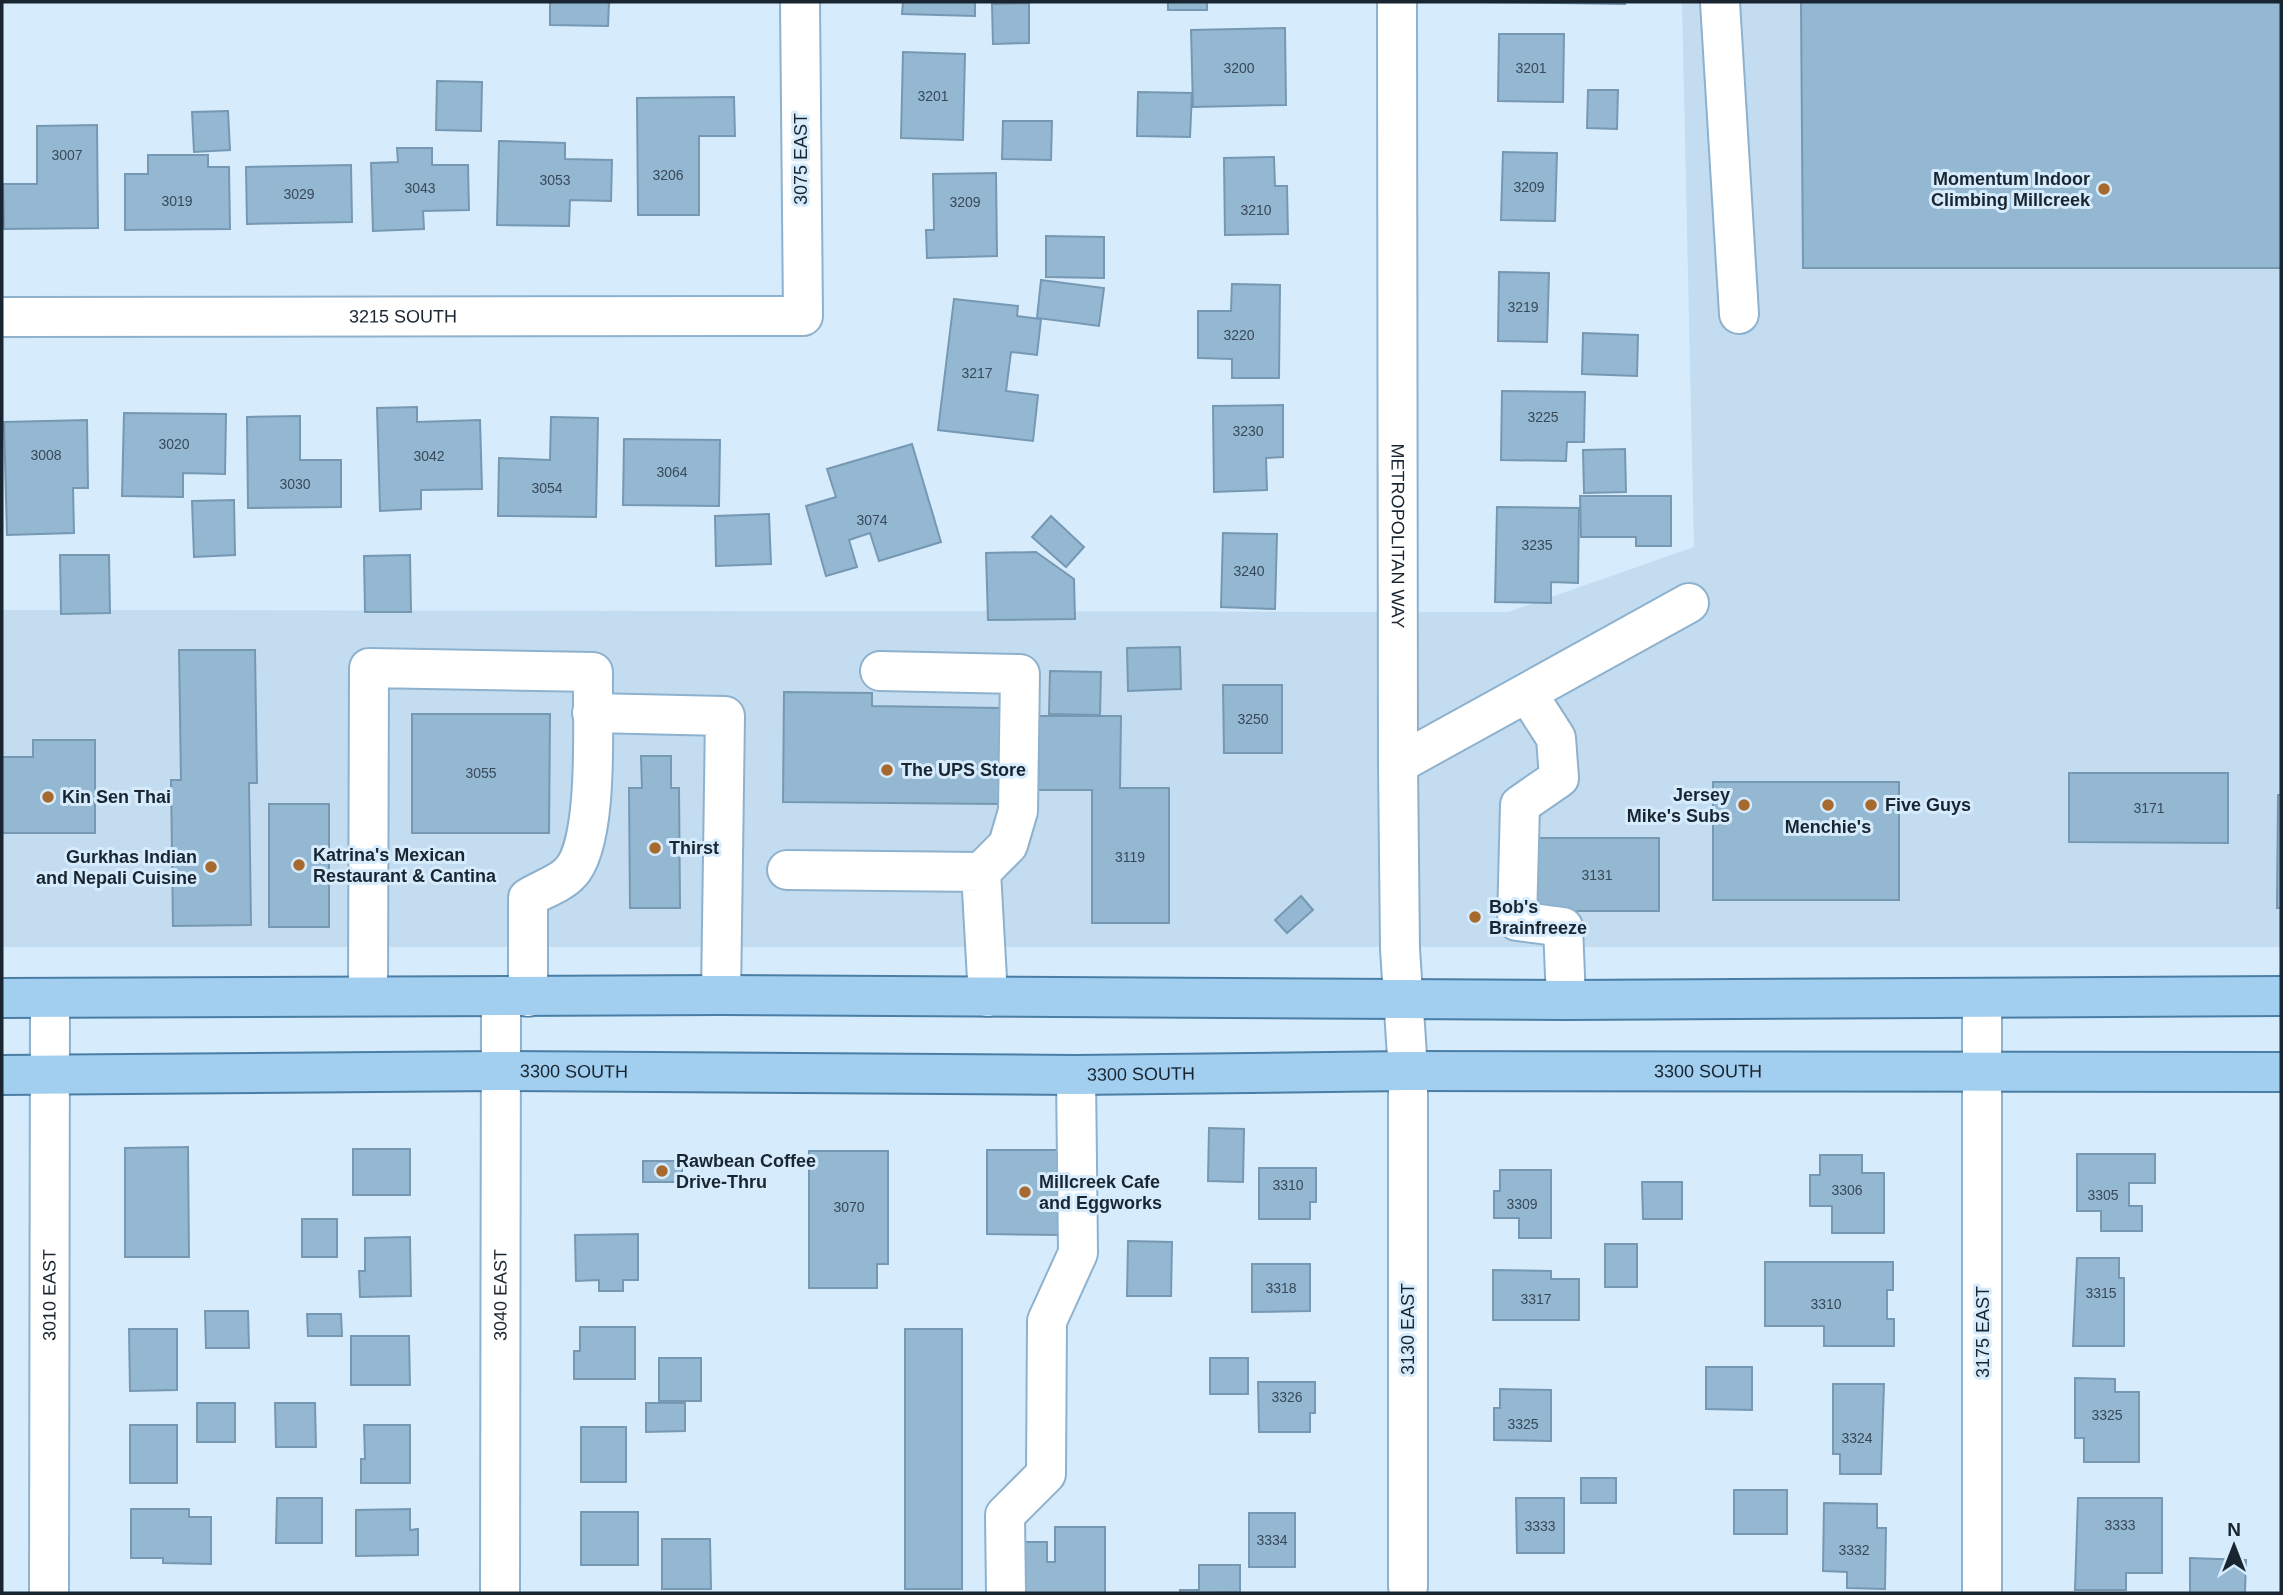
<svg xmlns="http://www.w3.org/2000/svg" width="2283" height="1595" font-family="Arial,sans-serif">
<rect width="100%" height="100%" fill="#d6ecfd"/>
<!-- built -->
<path fill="#c3dcf0" d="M1682 2H2281V947H2V610L1508 612 1694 547Z"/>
<!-- building -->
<g fill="#94b7d2" stroke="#7698b2" stroke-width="2">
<path d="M550 2H609L608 26 550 25Z"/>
<path d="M903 2H975V16L902 14Z"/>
<rect x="1168" y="2" width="39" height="8"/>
<path d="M1484 2H1625V4Z"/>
<path d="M1801 2H2281V268H1803Z"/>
<path d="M1029 3V43L993 44 992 4Z"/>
<path d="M1285 28 1286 105 1193 107 1191 30Z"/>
<path d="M1499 34H1564L1563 102 1498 101Z"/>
<path d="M903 52 965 54 963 140 901 138Z"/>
<path d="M437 81 482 82 481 131 436 130Z"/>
<path d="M1588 90H1618L1617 129 1587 128Z"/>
<path d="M1138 92 1192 93 1190 137 1137 136Z"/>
<path d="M734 97 735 136H699V215H638L637 98Z"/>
<path d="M228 111 230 150 194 152 192 112Z"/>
<path d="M1003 121H1052L1051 160 1002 159Z"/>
<path d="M97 125 98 228 4 229 3 184H37V126Z"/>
<path d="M499 141 565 143V159L612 160 611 201 570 200 569 226 497 225Z"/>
<path d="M397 148H432V165H468L469 210 423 211 424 229 373 231 371 163 398 162Z"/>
<path d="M1503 152 1557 153 1555 221 1501 220Z"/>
<path d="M148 155H208V167H229L230 229 125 230V174H148Z"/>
<path d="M1274 157 1275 186H1287L1288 234 1225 235 1224 158Z"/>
<path d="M351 165 352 222 247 224 246 167Z"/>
<path d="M996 173 997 256 927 258 926 230H934L933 174Z"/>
<path d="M1046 236 1104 237V278L1046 277Z"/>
<path d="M1499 272 1549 273 1547 342 1498 341Z"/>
<path d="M1041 280 1104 288 1099 326 1037 318Z"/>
<path d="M1232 284 1280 285 1279 378H1232V359L1198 358V311H1231Z"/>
<path d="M954 299 1018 306 1017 316 1041 319 1037 355 1011 352 1006 391 1038 395 1033 441 938 430Z"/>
<path d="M1583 333 1638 335 1637 376 1582 374Z"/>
<path d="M1502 391 1585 392 1584 442H1567L1566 461 1501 460Z"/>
<path d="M1283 405V457L1266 458 1267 490 1214 492 1213 406Z"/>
<path d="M417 407V422L480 420 482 489 421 490V509L380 511 377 408Z"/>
<path d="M124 413 226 414 225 474 183 473V497L122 496Z"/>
<path d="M300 416V460H341V507L248 508 247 417Z"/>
<path d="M551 417 598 418 596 517 498 516 499 458 550 460Z"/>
<path d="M87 420 88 488H73L74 533 7 535 4 422Z"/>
<path d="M624 439 720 440 719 506 623 505Z"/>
<path d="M912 444 941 542 879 561 870 533 849 540 857 567 826 576 806 506 836 497 827 469Z"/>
<path d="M1625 449 1626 492 1584 493 1583 450Z"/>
<path d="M1580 496H1671V546H1636V537H1581Z"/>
<path d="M234 500 235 555 194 557 192 501Z"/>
<path d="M1497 507 1579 508 1578 583 1551 582V603L1495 602Z"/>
<path d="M769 514 771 564 716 566 715 516Z"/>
<path d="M1051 516 1084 547 1066 567 1032 537Z"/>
<path d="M1223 533 1277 534 1275 609 1221 607Z"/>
<path d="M1036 552 1074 579 1075 619 988 620 986 553Z"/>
<path d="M60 555H109L110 613 61 614Z"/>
<path d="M410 555 411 612H365L364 556Z"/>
<path d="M1180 647 1181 689 1128 691 1127 648Z"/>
<path d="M179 650H255L257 783H249L251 925 173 926 171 780H181Z"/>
<path d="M1050 671 1101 672 1100 715 1049 714Z"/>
<path d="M1223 685H1282V753H1224Z"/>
<path d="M784 692 872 693V706L1001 708 1000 804 783 802Z"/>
<path d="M412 714H550L549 833H412Z"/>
<path d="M1039 716H1121L1120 788H1169V923H1092V790H1038Z"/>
<path d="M33 740H95V833H2V757H33Z"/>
<path d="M641 756H671V788H679L680 908H630L629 788H642Z"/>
<path d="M2069 773H2228V843L2069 842Z"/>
<rect x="1713" y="782" width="186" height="118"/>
<path d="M2278 795H2281V908H2277Z"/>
<rect x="269" y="804" width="60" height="123"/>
<rect x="1535" y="838" width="124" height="73"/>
<path d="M1301 896 1313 910 1287 933 1275 920Z"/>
<path d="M1209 1128 1244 1129 1243 1182 1208 1181Z"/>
<path d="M188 1147 189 1257H125V1148Z"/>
<rect x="353" y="1149" width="57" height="46"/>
<path d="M987 1150H1063V1235L987 1234Z"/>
<path d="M809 1151H888V1264H877V1288H809Z"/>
<path d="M2077 1154H2155V1183H2129V1206H2142V1231H2101V1211H2077Z"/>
<path d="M1820 1155H1862V1173H1884V1233H1832V1206H1810V1175H1820Z"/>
<rect x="643" y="1161" width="39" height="21"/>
<path d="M1259 1168H1316V1202H1310V1219H1259Z"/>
<path d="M1500 1170H1551V1238H1519V1218H1494V1191H1500Z"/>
<path d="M1642 1182H1682V1219H1643Z"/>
<rect x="302" y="1219" width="35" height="38"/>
<path d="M638 1234V1280H623V1291H599V1280L576 1281 575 1235Z"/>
<path d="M410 1237 411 1296 360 1297 359 1271H365V1238Z"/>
<path d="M1128 1241 1172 1242 1171 1296H1127Z"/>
<rect x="1605" y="1244" width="32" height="43"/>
<path d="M2077 1258H2119V1278H2124V1346H2073Z"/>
<path d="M1765 1262H1893V1290H1887V1319H1894V1346H1824V1326H1765Z"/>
<path d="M1252 1264H1310V1311L1252 1312Z"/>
<path d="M1493 1270 1551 1271V1279H1579V1320H1493Z"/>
<path d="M205 1311H248L249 1348H206Z"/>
<path d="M307 1314H341L342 1336H308Z"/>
<path d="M580 1327H635V1379H574V1351H580Z"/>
<path d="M129 1329H177V1390L130 1391Z"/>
<rect x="905" y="1329" width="57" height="260"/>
<path d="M351 1336H409L410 1385H351Z"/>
<rect x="659" y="1358" width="42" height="43"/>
<rect x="1210" y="1358" width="38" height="36"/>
<path d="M1706 1367H1752V1410L1706 1409Z"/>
<path d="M2075 1378 2115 1379V1392H2139V1462H2084V1438H2075Z"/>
<path d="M1258 1382H1315V1413H1310V1432H1259Z"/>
<path d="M1833 1384H1884L1881 1474H1840V1454H1833Z"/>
<path d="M1500 1389 1551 1390V1441L1494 1440V1408H1500Z"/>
<rect x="197" y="1403" width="38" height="39"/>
<path d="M275 1403H315L316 1447H276Z"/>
<path d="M646 1403H685V1431L646 1432Z"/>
<rect x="130" y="1425" width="47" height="58"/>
<path d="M364 1425H410V1483H361V1459H365Z"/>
<rect x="581" y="1427" width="45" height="55"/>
<rect x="1581" y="1478" width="35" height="25"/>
<rect x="1734" y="1490" width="53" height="44"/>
<path d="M277 1498H322V1543H276Z"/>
<path d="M1516 1498H1564V1553H1517Z"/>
<path d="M2078 1498H2162V1573H2126V1590H2075Z"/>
<path d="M1824 1503 1877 1504V1528H1886L1885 1589 1847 1588V1572L1823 1571Z"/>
<path d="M131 1509H189V1517H211V1564L163 1563V1558H131Z"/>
<path d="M410 1509V1530L418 1529V1555L356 1556V1510Z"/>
<rect x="581" y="1512" width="57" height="53"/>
<rect x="1249" y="1513" width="46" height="54"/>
<path d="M1055 1527H1105V1593H1012V1542H1047V1562H1055Z"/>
<path d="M662 1539H710L711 1589H662Z"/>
<path d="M2190 1558 2246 1560 2245 1593H2190Z"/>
<path d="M1199 1565H1240V1592L1180 1593V1590H1199Z"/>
</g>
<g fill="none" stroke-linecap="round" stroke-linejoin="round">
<!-- minor casing -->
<g stroke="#8eb1cd" stroke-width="42">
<g id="minor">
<path id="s1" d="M1397 2 1398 764 1400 949 1408 1071V1587"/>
<path d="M1720 2 1739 314"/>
<path id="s2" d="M2 317 803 316 800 2"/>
<path d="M880 671 1020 674 1018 811 1008 845 981 872"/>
<path d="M1527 693 1556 738 1559 778 1520 805 1517 921 1563 927 1566 1000"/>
<path d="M592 713 725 716 721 995"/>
<path d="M1398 764 1689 603"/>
<path d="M787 870 981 872 988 997"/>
<path d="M368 996 369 668 593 672C592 716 600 843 570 873 560 884 540 890 528 898V997"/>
<path d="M1982 998V1593"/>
<path id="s3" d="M49 1593 50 998"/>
<path id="s4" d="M500 1593 501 996"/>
<path d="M1006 1593 1005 1515 1046 1474 1047 1321 1078 1253 1076 1075"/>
</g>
</g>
<!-- major casing -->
<g stroke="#4a7ea5" stroke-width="42">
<g id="major">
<path d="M2 998 721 995 1566 1000 2281 996"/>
<path id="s5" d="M2 1075 501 1071 1076 1075 1408 1071 2281 1072"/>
</g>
</g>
<!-- minor -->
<use href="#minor" stroke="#fff" stroke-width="38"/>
<!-- major -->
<use href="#major" stroke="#a2ceef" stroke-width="38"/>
</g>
<!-- markers -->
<g fill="#a7692e" stroke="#d6ecfd" stroke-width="2.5">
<circle cx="2104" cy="189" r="7"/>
<circle cx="887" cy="770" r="7"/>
<circle cx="48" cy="797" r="7"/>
<circle cx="1744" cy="805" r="7"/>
<circle cx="1828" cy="805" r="7"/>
<circle cx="1871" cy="805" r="7"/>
<circle cx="655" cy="848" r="7"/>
<circle cx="299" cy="865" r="7"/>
<circle cx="211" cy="867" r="7"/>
<circle cx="1475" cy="917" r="7"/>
<circle cx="662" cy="1171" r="7"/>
<circle cx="1025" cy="1192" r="7"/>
</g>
<g text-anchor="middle" stroke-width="6" stroke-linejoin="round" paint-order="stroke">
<!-- number labels -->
<g font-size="14" fill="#384a59">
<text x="1239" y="73">3200</text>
<text x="1531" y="73">3201</text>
<text x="933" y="101">3201</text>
<text x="67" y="160">3007</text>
<text x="668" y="180">3206</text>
<text x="555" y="185">3053</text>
<text x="1529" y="192">3209</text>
<text x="420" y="193">3043</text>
<text x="299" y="199">3029</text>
<text x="177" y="206">3019</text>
<text x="965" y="207">3209</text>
<text x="1256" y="215">3210</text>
<text x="1523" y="312">3219</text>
<text x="1239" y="340">3220</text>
<text x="977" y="378">3217</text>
<text x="1543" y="422">3225</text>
<text x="1248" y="436">3230</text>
<text x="174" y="449">3020</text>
<text x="46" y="460">3008</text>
<text x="429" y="461">3042</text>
<text x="672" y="477">3064</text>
<text x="295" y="489">3030</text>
<text x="547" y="493">3054</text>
<text x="872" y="525">3074</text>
<text x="1537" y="550">3235</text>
<text x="1249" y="576">3240</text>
<text x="1253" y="724">3250</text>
<text x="481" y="778">3055</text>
<text x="2149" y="813">3171</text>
<text x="1130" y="862">3119</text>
<text x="1597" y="880">3131</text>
<text x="1288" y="1190">3310</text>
<text x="1847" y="1195">3306</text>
<text x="2103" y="1200">3305</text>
<text x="1522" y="1209">3309</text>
<text x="849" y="1212">3070</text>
<text x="1281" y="1293">3318</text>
<text x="2101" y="1298">3315</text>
<text x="1536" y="1304">3317</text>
<text x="1826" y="1309">3310</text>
<text x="1287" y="1402">3326</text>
<text x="2107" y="1420">3325</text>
<text x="1523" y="1429">3325</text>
<text x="1857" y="1443">3324</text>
<text x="2120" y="1530">3333</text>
<text x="1540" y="1531">3333</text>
<text x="1272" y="1545">3334</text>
<text x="1854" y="1555">3332</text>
</g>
<!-- street labels -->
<g font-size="18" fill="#192631" stroke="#d6ecfd">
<text transform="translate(801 159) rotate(-90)" y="6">3075 EAST</text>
<text dy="6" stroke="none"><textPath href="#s2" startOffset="401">3215 SOUTH</textPath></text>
<text dy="6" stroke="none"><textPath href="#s1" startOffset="534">METROPOLITAN WAY</textPath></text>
<text dy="6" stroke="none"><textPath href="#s5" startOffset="1706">3300 SOUTH</textPath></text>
<text dy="6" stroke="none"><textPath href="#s5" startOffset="572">3300 SOUTH</textPath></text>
<text dy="6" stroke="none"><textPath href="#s5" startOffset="1139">3300 SOUTH</textPath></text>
<text dy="6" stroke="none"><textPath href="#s4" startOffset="298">3040 EAST</textPath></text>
<text dy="6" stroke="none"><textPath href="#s3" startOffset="298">3010 EAST</textPath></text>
<text transform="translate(1408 1329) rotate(-90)" y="6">3130 EAST</text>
<text transform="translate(1983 1332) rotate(-90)" y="6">3175 EAST</text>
</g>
<!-- poi labels -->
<g font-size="18" font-weight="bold" fill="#192631" stroke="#d6ecfd" text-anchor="start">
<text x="2090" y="185" text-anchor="end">Momentum Indoor<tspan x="2090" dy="21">Climbing Millcreek</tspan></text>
<text x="901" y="776">The UPS Store</text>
<text x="1730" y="801" text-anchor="end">Jersey<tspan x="1730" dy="21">Mike's Subs</tspan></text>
<text x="62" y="803">Kin Sen Thai</text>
<text x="1885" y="811">Five Guys</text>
<text x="1828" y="833" text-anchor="middle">Menchie's</text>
<text x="669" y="854">Thirst</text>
<text x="313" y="861">Katrina's Mexican<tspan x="313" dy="21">Restaurant &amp; Cantina</tspan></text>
<text x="197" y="863" text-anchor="end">Gurkhas Indian<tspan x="197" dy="21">and Nepali Cuisine</tspan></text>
<text x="1489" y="913">Bob's<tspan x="1489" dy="21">Brainfreeze</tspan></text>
<text x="676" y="1167">Rawbean Coffee<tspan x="676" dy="21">Drive-Thru</tspan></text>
<text x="1039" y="1188">Millcreek Cafe<tspan x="1039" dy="21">and Eggworks</tspan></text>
</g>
</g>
<!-- border -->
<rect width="2283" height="1595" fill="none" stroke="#192631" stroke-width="7"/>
<!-- north arrow -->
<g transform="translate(2234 1546)" stroke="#d6ecfd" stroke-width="5" paint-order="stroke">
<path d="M0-5L12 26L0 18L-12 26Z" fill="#192631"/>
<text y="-10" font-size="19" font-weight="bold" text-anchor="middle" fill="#192631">N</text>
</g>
</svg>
